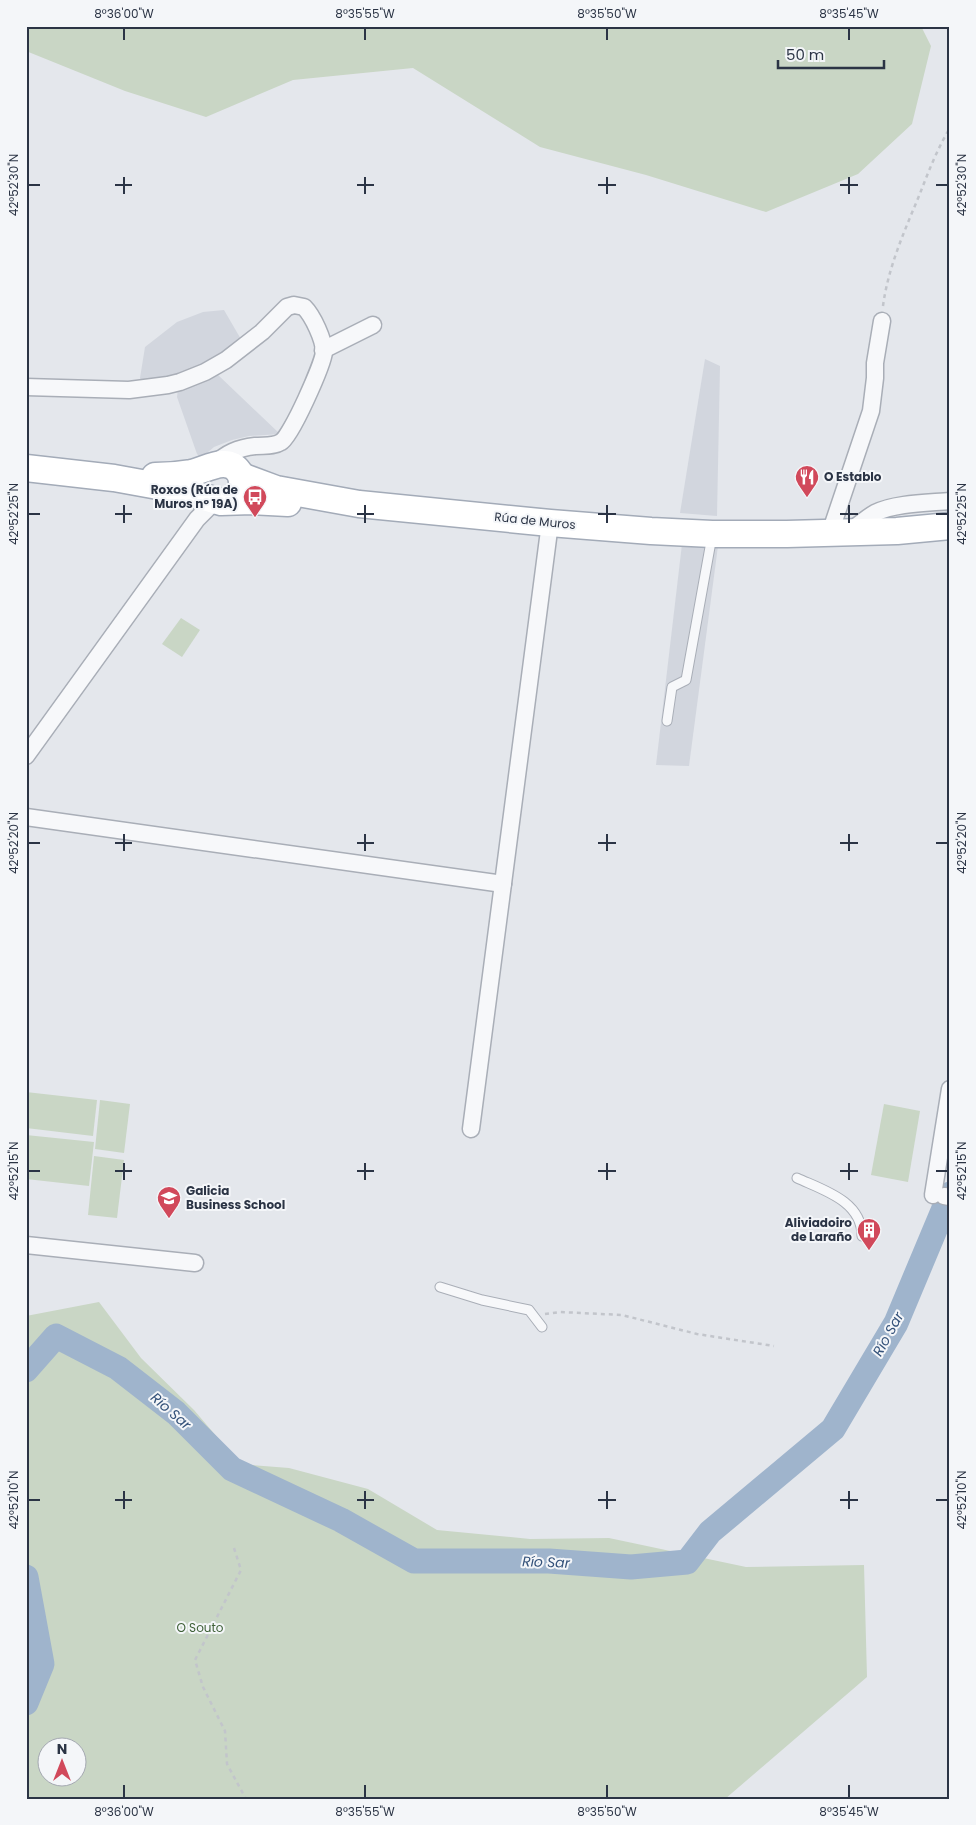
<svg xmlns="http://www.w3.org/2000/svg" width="976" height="1825" font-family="Poppins,sans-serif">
<rect width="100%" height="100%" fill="#e4e7ec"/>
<!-- built -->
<g fill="#d2d6de">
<path d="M224 310 249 353 217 374 280 434 249 436 232 440 214 447 201 458 197 454 177 397 178 389 146 393 140 378 145 347 177 322 203 312Z"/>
<path d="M705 359 720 366 717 516 680 513Z"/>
<path d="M682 544 718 546 689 766 656 765Z"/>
</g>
<!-- green -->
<g fill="#c9d6c5" fill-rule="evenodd">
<path d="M26 26H921L931 46 912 124 858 174 766 212 646 175 540 147 413 68 293 80 206 117 125 91 26 51Z"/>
<path d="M181 618 200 630 182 657 162 644Z"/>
<path d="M26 1092 97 1100 93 1136 26 1128Z"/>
<path d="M100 1100 130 1104 124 1153 95 1149Z"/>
<path d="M884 1104 920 1111 908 1182 871 1175Z"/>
<path d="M26 1135 94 1142 89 1186 26 1179Z"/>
<path d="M94 1156 124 1160 117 1218 88 1215Z"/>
<path d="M99 1302 141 1358 194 1410 240 1464 289 1468 368 1489 437 1530 530 1539 609 1538 746 1567 864 1565 867 1677 725 1799H26V1316ZM48 1748H78V1778H48Z"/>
</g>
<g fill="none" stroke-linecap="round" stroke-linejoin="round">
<!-- river -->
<g stroke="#9fb4cc" stroke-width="25">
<path d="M26 1370 56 1336 118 1368 176 1413 232 1469 341 1520 414 1561H549L631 1567 687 1562 710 1532 833 1429 896 1323 950 1194"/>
<path d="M26 1577 42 1664 26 1703"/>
</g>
<!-- lane casing -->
<g stroke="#a9aeb7" stroke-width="11">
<g id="lane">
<path d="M667 721 672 687 686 680 712 536"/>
<path d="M797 1178C823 1190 862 1201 862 1236"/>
<path d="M440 1287 482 1300 529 1310 542 1327"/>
</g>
</g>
<!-- street casing -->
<g stroke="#a9aeb7" stroke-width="19">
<g id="street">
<path d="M323 350 373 325"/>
<path d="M26 387 129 390 168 385 180 382 205 372 226 360 262 332 287 307 294 305 304 307C313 316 324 340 324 352 323 364 291 437 281 442 273 447 264 445 255 446 238 448 226 453 214 465"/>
<path d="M849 531C858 526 866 518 875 513 895 503 928 503 950 501"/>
<path d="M830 533 871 411 875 378V363L882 321"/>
<path d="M26 756 197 519 209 507 219 502"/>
<path d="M26 817 503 884"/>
<path d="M471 1129 550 523"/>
<path d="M933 1195 950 1089"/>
<path d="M944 1196 950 1197"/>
<path d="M26 1245 195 1263"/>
</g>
</g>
<!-- primary casing -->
<g stroke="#a3abb8" stroke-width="29">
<g id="primary">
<path d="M26 468 114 478 180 490 221 502 252 501 288 503"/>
<path d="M155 476C167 476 179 475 191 473 206 470 227 455 239 472 243 478 243 484 240 491"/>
<path d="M241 476 276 489 359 504 550 523 651 531 712 534H787L897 531 950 526"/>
</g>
</g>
<!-- path -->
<g stroke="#c2c5cb" stroke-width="2.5" stroke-dasharray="4 4" stroke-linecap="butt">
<path d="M883 306C888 268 904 232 919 196 928 173 937 149 950 128"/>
<path d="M545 1314 560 1312 622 1315 697 1334 774 1346"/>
<path d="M234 1548 241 1570 195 1660 203 1687 225 1731 227 1764 246 1799"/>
</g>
<!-- lane -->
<use href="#lane" stroke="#f7f8fa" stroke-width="9"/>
<!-- street -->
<use href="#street" stroke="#f7f8fa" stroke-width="16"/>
<!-- primary -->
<use href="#primary" stroke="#fff" stroke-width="26"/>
</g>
<!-- ticks -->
<path fill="none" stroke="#2b3445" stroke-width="2" d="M124 28V40M365 28V40M607 28V40M849 28V40M124 177V194M365 177V194M607 177V194M849 177V194M28 185H40M115 185H132M357 185H374M598 185H616M840 185H858M936 185H948M124 505V523M365 505V523M607 505V523M849 505V523M28 514H40M115 514H132M357 514H374M598 514H616M840 514H858M936 514H948M124 834V851M365 834V851M607 834V851M849 834V851M28 843H40M115 843H132M357 843H374M598 843H616M840 843H858M936 843H948M124 1163V1180M365 1163V1180M607 1163V1180M849 1163V1180M28 1171H40M115 1171H132M357 1171H374M598 1171H616M840 1171H858M936 1171H948M124 1491V1509M365 1491V1509M607 1491V1509M849 1491V1509M28 1500H40M115 1500H132M357 1500H374M598 1500H616M840 1500H858M936 1500H948M124 1785V1798M365 1785V1798M607 1785V1798M849 1785V1798"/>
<!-- icons -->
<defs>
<g id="restaurant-pin" transform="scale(1.25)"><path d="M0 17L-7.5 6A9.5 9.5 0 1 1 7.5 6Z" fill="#d1495b" stroke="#f4f6f9"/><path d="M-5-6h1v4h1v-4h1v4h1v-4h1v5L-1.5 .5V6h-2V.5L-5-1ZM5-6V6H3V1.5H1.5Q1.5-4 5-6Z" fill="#fff"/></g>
<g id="bus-pin" transform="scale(1.25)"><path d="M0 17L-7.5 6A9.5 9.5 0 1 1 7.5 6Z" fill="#d1495b" stroke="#f4f6f9"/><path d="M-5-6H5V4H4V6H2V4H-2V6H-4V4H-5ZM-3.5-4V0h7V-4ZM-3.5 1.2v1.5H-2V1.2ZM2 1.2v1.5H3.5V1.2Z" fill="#fff"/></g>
<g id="school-pin" transform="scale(1.25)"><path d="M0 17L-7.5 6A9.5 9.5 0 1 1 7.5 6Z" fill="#d1495b" stroke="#f4f6f9"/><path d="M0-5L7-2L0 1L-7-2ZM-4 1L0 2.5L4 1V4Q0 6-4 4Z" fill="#fff"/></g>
<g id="building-pin" transform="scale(1.25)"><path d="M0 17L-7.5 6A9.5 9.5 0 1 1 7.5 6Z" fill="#d1495b" stroke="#f4f6f9"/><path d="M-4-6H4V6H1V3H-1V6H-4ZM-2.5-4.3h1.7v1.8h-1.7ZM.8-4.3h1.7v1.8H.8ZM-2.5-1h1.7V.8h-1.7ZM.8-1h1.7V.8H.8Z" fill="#fff"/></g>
</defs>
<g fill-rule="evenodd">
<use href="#restaurant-pin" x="807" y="477"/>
<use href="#bus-pin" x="255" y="497"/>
<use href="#school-pin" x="169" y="1198"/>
<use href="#building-pin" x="869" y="1230"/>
</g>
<g text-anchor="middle" stroke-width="4" stroke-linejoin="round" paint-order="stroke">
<!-- poi labels -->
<g font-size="12" font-weight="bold" fill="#2b3445" stroke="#f4f6f9" text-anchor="start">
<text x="824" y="481">O Establo</text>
<text x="238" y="494" text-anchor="end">Roxos (Rúa de<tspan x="238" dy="14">Muros n° 19A)</tspan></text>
<text x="186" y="1195">Galicia<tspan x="186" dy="14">Business School</tspan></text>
<text x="852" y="1227" text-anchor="end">Aliviadoiro<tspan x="852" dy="14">de Laraño</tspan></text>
</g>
<!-- street labels -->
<g font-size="12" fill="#2b3445" stroke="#f4f6f9">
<text transform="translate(535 521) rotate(6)" y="4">Rúa de Muros</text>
</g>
<!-- park labels -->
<g font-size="12" fill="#3f6138" stroke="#f4f6f9">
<text x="200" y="1632">O Souto</text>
</g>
<!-- water labels -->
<g font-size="14" font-style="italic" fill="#34527a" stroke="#f4f6f9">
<text transform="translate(888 1334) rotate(-61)" y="5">Río Sar</text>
<text transform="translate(171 1411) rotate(41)" y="5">Río Sar</text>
<text transform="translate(546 1562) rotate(2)" y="5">Río Sar</text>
</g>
</g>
<!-- border -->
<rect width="976" height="1825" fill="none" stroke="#f4f6f9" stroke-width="55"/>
<!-- north arrow -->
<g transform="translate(62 1762)"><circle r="24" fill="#f4f6f9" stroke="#a4a8b1"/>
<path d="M0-4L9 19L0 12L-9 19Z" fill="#d1495b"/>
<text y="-8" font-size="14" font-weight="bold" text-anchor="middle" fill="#2b3445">N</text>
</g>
<!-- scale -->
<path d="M778 60v8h106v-8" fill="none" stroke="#2b3445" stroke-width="2.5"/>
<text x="786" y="60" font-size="15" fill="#2b3445" stroke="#f4f6f9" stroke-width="4" paint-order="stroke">50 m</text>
<rect x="28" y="28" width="920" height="1770" fill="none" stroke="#2b3445" stroke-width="2"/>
<g font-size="12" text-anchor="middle" fill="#2b3445">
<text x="124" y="18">8°36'00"W</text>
<text x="365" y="18">8°35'55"W</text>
<text x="607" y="18">8°35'50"W</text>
<text x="849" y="18">8°35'45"W</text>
<text transform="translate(14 185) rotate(-90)" y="4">42°52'30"N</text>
<text transform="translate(962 185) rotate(-90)" y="4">42°52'30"N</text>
<text transform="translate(14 514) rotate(-90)" y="4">42°52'25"N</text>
<text transform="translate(962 514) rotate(-90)" y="4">42°52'25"N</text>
<text transform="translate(14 843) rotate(-90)" y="4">42°52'20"N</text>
<text transform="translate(962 843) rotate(-90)" y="4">42°52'20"N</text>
<text transform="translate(14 1171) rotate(-90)" y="4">42°52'15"N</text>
<text transform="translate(962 1171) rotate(-90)" y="4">42°52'15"N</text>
<text transform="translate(14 1500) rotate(-90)" y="4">42°52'10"N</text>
<text transform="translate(962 1500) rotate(-90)" y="4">42°52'10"N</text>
<text x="124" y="1816">8°36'00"W</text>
<text x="365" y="1816">8°35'55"W</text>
<text x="607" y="1816">8°35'50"W</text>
<text x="849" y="1816">8°35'45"W</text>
</g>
</svg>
